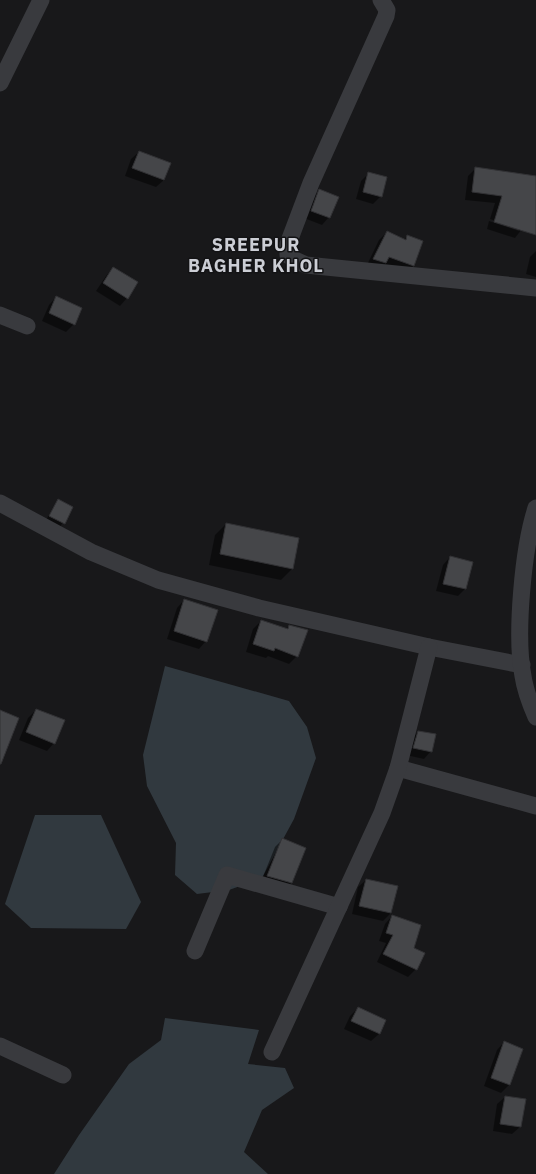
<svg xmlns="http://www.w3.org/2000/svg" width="536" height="1174" font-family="'IBM Plex Sans',sans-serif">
<rect width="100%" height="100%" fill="#18181a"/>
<!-- water -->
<g fill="#31393f">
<path d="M165 666 289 701 307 727 316 758 294 819 262 878 229 890 197 894 175 875 176 843 147 786 143 755Z"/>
<path d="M35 815H101L141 902 126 929 31 928 5 904Z"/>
<path d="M165 1018 259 1030 248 1064 285 1068 294 1088 262 1110 244 1152 268 1174H54L79 1135 129 1064 161 1040Z"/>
</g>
<!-- shadow -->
<g fill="#0007">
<path d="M139 152 164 180 156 187 125 176 131 159Z"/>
<path d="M476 168 536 177V211L515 238 487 229 489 221 519 231V229L490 219 495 203 465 200 468 176Z"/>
<path d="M369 173 381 196 373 204 356 199 361 181Z"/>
<path d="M320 190 329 217 322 225 304 218 312 198Z"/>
<path d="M387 232 404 240 407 236 414 265 406 273 366 267 379 240Z"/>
<path d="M536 251V277L526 274 530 257Z"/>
<path d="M113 268 127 298 120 306 96 291 106 276Z"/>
<path d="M56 297 74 324 66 332 42 321 49 305Z"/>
<path d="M58 500 72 507 60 527 46 520Z"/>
<path d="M226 524 298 539 292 569 281 580 209 565 215 535Z"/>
<path d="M450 557 465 589 458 596 436 591 443 565Z"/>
<path d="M184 600 206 641 199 649 167 639 177 608Z"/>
<path d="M261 621 286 629 289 626 297 656 289 664 268 656 266 658 246 652 253 629Z"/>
<path d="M36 710 54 743 47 751 19 740 28 718Z"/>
<path d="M418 732 431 751 424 759 406 755 410 740Z"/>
<path d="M283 839 291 883 283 890 260 884 275 847Z"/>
<path d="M366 880 397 887 391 913 383 921 352 914 358 887Z"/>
<path d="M392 916 416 969 408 977 377 962 386 943 379 941 385 924Z"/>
<path d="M358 1008 385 1020 379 1034 371 1041 344 1029 350 1016Z"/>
<path d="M504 1042 522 1049 509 1085 501 1093 484 1086 497 1050Z"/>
<path d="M505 1097 524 1100 520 1127 512 1134 493 1131 497 1104Z"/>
</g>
<!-- building -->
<g fill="#454649" stroke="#323235">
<path d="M139 151 171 163 164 180 132 168Z"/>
<path d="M475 167 536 176V235L494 222 502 196 472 192Z"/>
<path d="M368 172 387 177 382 197 363 192Z"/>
<path d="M319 189 339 197 330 218 311 211Z"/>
<path d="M387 231 406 240 407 235 423 241 414 266 389 257 386 263 373 259Z"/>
<path d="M113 267 138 282 128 299 103 283Z"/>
<path d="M56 296 82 308 75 325 49 313Z"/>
<path d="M58 499 73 507 65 524 49 516Z"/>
<path d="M226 523 299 538 293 569 220 554Z"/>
<path d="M450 556 473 562 466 589 443 584Z"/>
<path d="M184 599 218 610 207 642 174 631Z"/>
<path d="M261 620 288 629 289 625 308 630 298 657 275 648 274 651 253 644Z"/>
<path d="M36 709 65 720 55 744 26 732Z"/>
<path d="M0 710 19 718 1 764H0Z"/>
<path d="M418 731 436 734 432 752 413 748Z"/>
<path d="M282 838 306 848 292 883 267 876Z"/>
<path d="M366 879 398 886 391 913 359 906Z"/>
<path d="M392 915 421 925 414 948 425 953 417 970 383 954 393 935 386 933Z"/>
<path d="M358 1007 386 1020 380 1034 351 1021Z"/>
<path d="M504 1041 523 1049 510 1085 491 1078Z"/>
<path d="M505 1096 526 1099 521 1127 500 1124Z"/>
</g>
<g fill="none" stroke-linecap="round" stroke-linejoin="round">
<!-- minor -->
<g stroke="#393a3e" stroke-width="17">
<path d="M381 0 387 10 386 16 311 183 288 244V255L295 260 306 265 536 288"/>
<path d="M0 83 41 0"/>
<path d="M0 315 27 326"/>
<path d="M0 503 91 552 158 580 259 608 429 647 522 665"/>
<path d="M536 508C523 548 515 635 523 676 525 690 530 703 536 717"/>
<path d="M398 768 536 806"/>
<path d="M195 951 227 875 339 907"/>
<path d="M0 1046 63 1075"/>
<path d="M272 1052 382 813 398 768 429 647"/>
</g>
</g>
<g text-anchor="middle" stroke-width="3" stroke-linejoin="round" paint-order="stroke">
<!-- district labels -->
<g font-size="18" font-weight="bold" letter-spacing="1" fill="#ccced5" stroke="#131315">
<text x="256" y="251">SREEPUR<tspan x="256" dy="21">BAGHER KHOL</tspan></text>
</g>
</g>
</svg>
